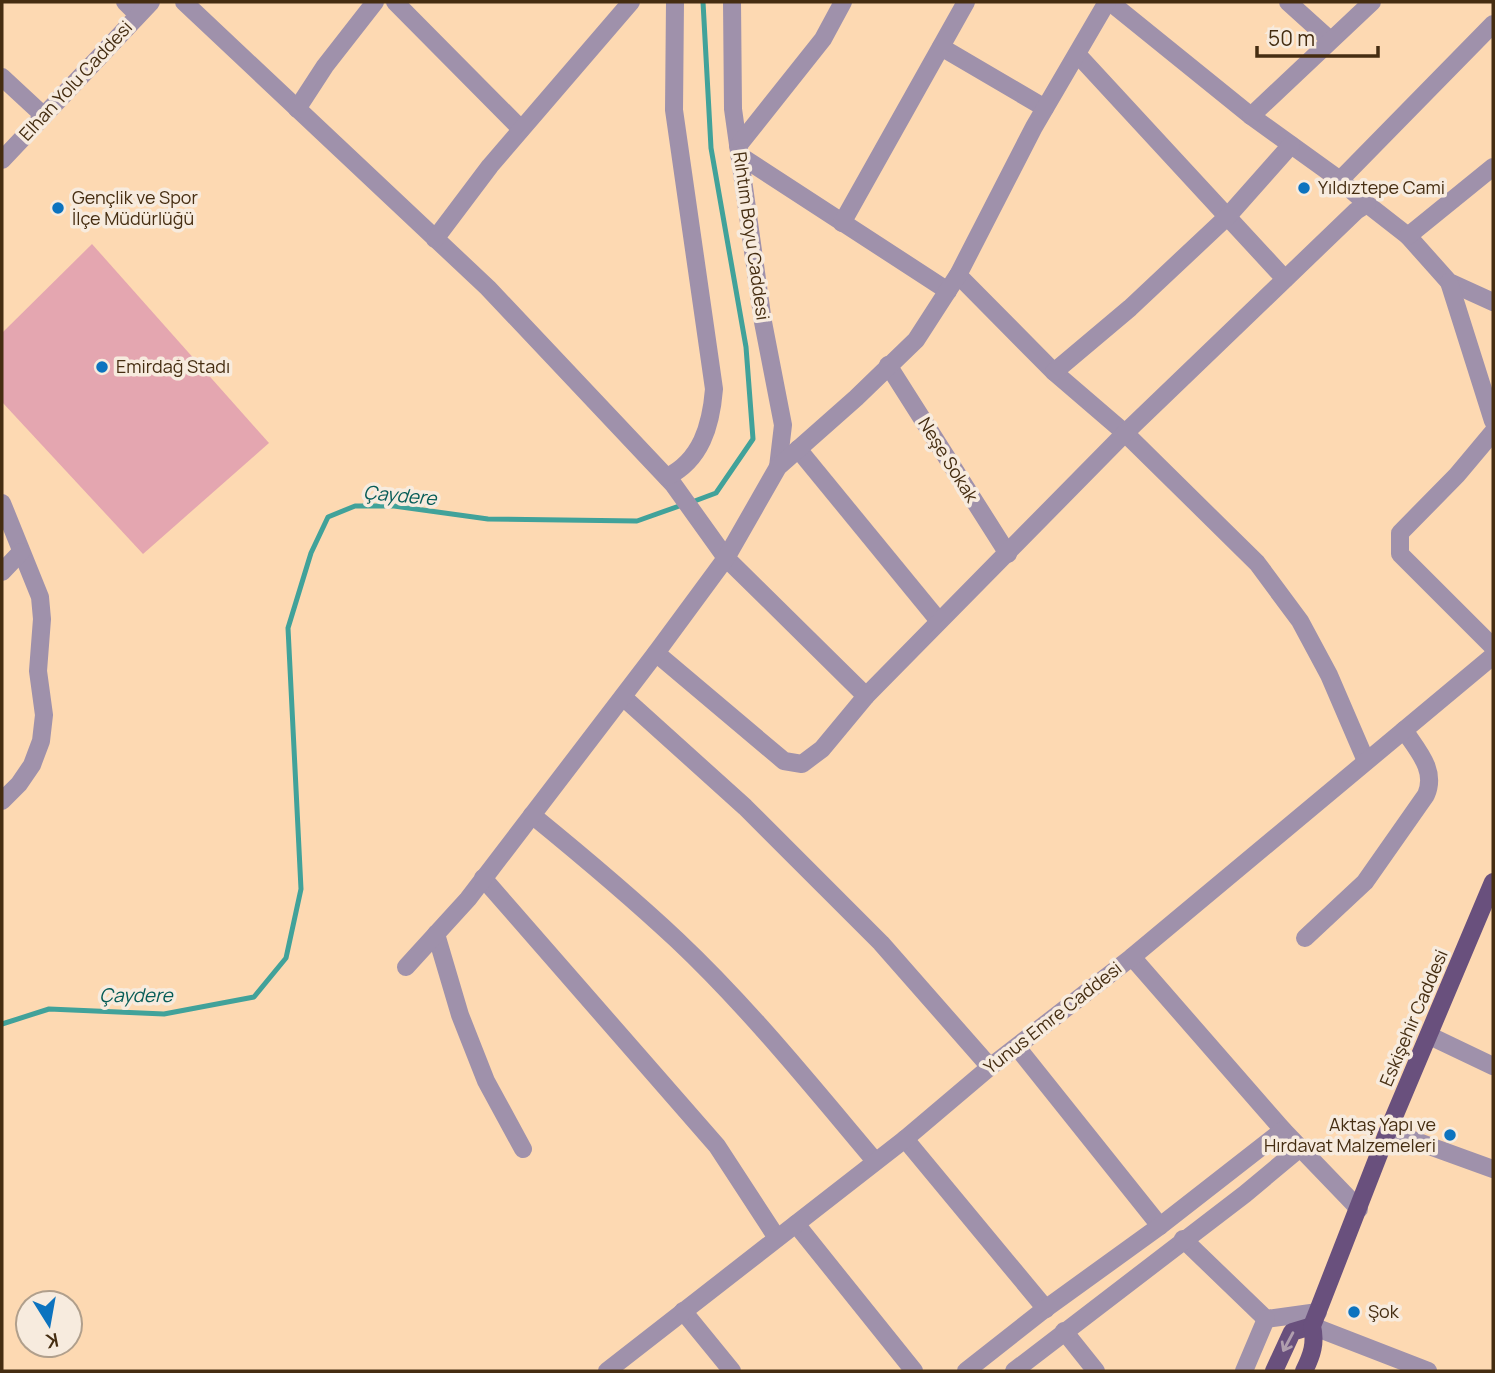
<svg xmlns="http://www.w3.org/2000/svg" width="1495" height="1373" font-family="Manrope,sans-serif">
<rect width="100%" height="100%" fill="#fdd9b2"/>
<!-- green -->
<path fill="#e4a6b0" d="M92 244 269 443 143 554 2 402V333Z"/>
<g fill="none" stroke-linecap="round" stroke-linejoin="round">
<!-- stream -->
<g stroke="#41a29a" stroke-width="5">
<path d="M692 502 716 493 753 439 746 347 711 148 703 2"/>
<path d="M2 1024 49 1009 164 1014 254 997 286 958 301 889 288 628 311 553 328 517 355 506H394L488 519 637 521 682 505"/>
</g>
<!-- minor -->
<g stroke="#9f91ab" stroke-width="18">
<path d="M125 2 138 15"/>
<path d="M184 2 488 288 673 484 726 558 866 696"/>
<path d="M395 2 521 129"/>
<path d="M732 2 733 109 763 322 783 425 778 467"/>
<path d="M1110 2 1251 116 1340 180 1367 204 1408 236 1449 282 1493 302"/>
<path d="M1288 2 1330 40"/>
<path d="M941 47 1045 108"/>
<path d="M1078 55 1285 279"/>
<path d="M2 77 44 116"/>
<path d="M297 109 325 66 375 2"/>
<path d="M1251 116 1372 2"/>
<path d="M738 146 823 39 843 2"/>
<path d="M739 155 948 291"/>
<path d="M2 160 151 2"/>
<path d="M1340 180 1493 24"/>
<path d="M842 223 966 2"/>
<path d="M1408 236 1493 167"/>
<path d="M435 239 490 166 631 2"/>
<path d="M958 275 1054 372 1125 433 1257 563 1300 621 1329 675 1366 761"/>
<path d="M1449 282 1493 421"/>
<path d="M888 365 1008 554"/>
<path d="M1054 372 1130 308 1228 216 1291 145"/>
<path d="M1493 432 1457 475 1400 533V554L1493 647"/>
<path d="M798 449 939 621"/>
<path d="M667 477C701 460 711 426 714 389L674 110 675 2"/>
<path d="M2 503 40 597 42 619 38 671 44 715 41 741 32 765 19 784 2 801"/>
<path d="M2 572 21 552"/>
<path d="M656 653 784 761 802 764 822 749 866 696 1125 433 1356 211 1367 204"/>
<path d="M623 697 745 807 881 943 990 1067"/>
<path d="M532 815C581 855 630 896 677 940 749 1008 811 1085 875 1161"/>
<path d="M483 878 717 1146 777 1238"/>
<path d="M436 934 460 1015 486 1081 523 1149"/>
<path d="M1305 938 1365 882 1426 795C1437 770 1417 750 1404 730"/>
<path d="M1132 957 1283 1130 1359 1209"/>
<path d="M406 967 468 899 656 653 726 558 778 467 856 398 916 340 958 275 1034 127 1107 2"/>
<path d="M1430 1036 1493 1066"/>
<path d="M1017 1047 1160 1226"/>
<path d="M1388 1131 1493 1169"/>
<path d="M905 1139 1046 1309"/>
<path d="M796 1224 914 1371"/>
<path d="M1183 1239 1266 1319 1318 1312"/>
<path d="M683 1311 732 1371"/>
<path d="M1312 1326 1428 1371"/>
<path d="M1064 1331 1096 1371"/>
<path d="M607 1371 905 1139 990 1067 1132 957 1493 656"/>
<path d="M966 1371 1041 1312 1160 1226 1283 1130"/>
<path d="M1014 1371 1245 1194 1300 1148"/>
<path d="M1244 1371 1266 1319"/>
</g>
<!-- major -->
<g stroke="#69507d" stroke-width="18">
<path d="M1274 1371 1292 1332 1312 1326"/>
<path d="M1304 1371C1312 1355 1316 1343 1312 1326L1388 1131 1493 882"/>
</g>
</g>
<!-- one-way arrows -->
<defs><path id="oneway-shaft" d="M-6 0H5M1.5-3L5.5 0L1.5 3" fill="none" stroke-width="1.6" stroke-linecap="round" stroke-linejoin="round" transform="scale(1.75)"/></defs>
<use stroke="#b09eae" href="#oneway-shaft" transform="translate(1288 1342) rotate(118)"/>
<!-- markers -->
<g fill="#0c73bf" stroke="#f7ebde" stroke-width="2.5">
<circle cx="1304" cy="188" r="7"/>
<circle cx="58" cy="208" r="7"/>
<circle cx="102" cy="367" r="7"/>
<circle cx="1450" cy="1135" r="7"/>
<circle cx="1354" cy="1312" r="7"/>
</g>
<g text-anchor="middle" stroke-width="7" stroke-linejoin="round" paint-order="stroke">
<!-- street labels -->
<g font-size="18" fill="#452d11" stroke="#f7ebde">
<text transform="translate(76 81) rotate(-47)" y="6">Elhan Yolu Caddesi</text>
<text transform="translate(751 236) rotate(82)" y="6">Rıhtım Boyu Caddesi</text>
<text transform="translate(948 460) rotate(58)" y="6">Neşe Sokak</text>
<text transform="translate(1053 1018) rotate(-38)" y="6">Yunus Emre Caddesi</text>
<text transform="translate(1414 1018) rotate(-67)" y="6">Eskişehir Caddesi</text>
</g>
<!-- poi labels -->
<g font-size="18" fill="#452d11" stroke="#f7ebde" text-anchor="start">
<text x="1318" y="194">Yıldıztepe Cami</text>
<text x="72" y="204">Gençlik ve Spor<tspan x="72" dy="21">İlçe Müdürlüğü</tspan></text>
<text x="116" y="373">Emirdağ Stadı</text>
<text x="1436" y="1131" text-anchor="end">Aktaş Yapı ve<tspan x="1436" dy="21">Hırdavat Malzemeleri</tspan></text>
<text x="1368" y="1318">Şok</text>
</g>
<!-- water labels -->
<g font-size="19" font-style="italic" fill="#065c57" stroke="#f7ebde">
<text transform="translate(400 495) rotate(5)" y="7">Çaydere</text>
<text x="136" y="1002">Çaydere</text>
</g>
</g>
<!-- border -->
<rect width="1495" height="1373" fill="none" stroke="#452d11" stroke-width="7"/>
<!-- north arrow -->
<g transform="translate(49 1324) rotate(169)"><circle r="33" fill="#f7ebde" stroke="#b09f8c" stroke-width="2"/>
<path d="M0-5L12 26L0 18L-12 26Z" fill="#0c73bf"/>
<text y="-10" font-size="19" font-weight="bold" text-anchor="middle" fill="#452d11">K</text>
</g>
<!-- scale -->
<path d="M1257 46v10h121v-10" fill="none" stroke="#452d11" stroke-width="3.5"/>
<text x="1268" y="46" font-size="21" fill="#452d11" stroke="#f7ebde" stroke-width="5" paint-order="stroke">50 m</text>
</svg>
